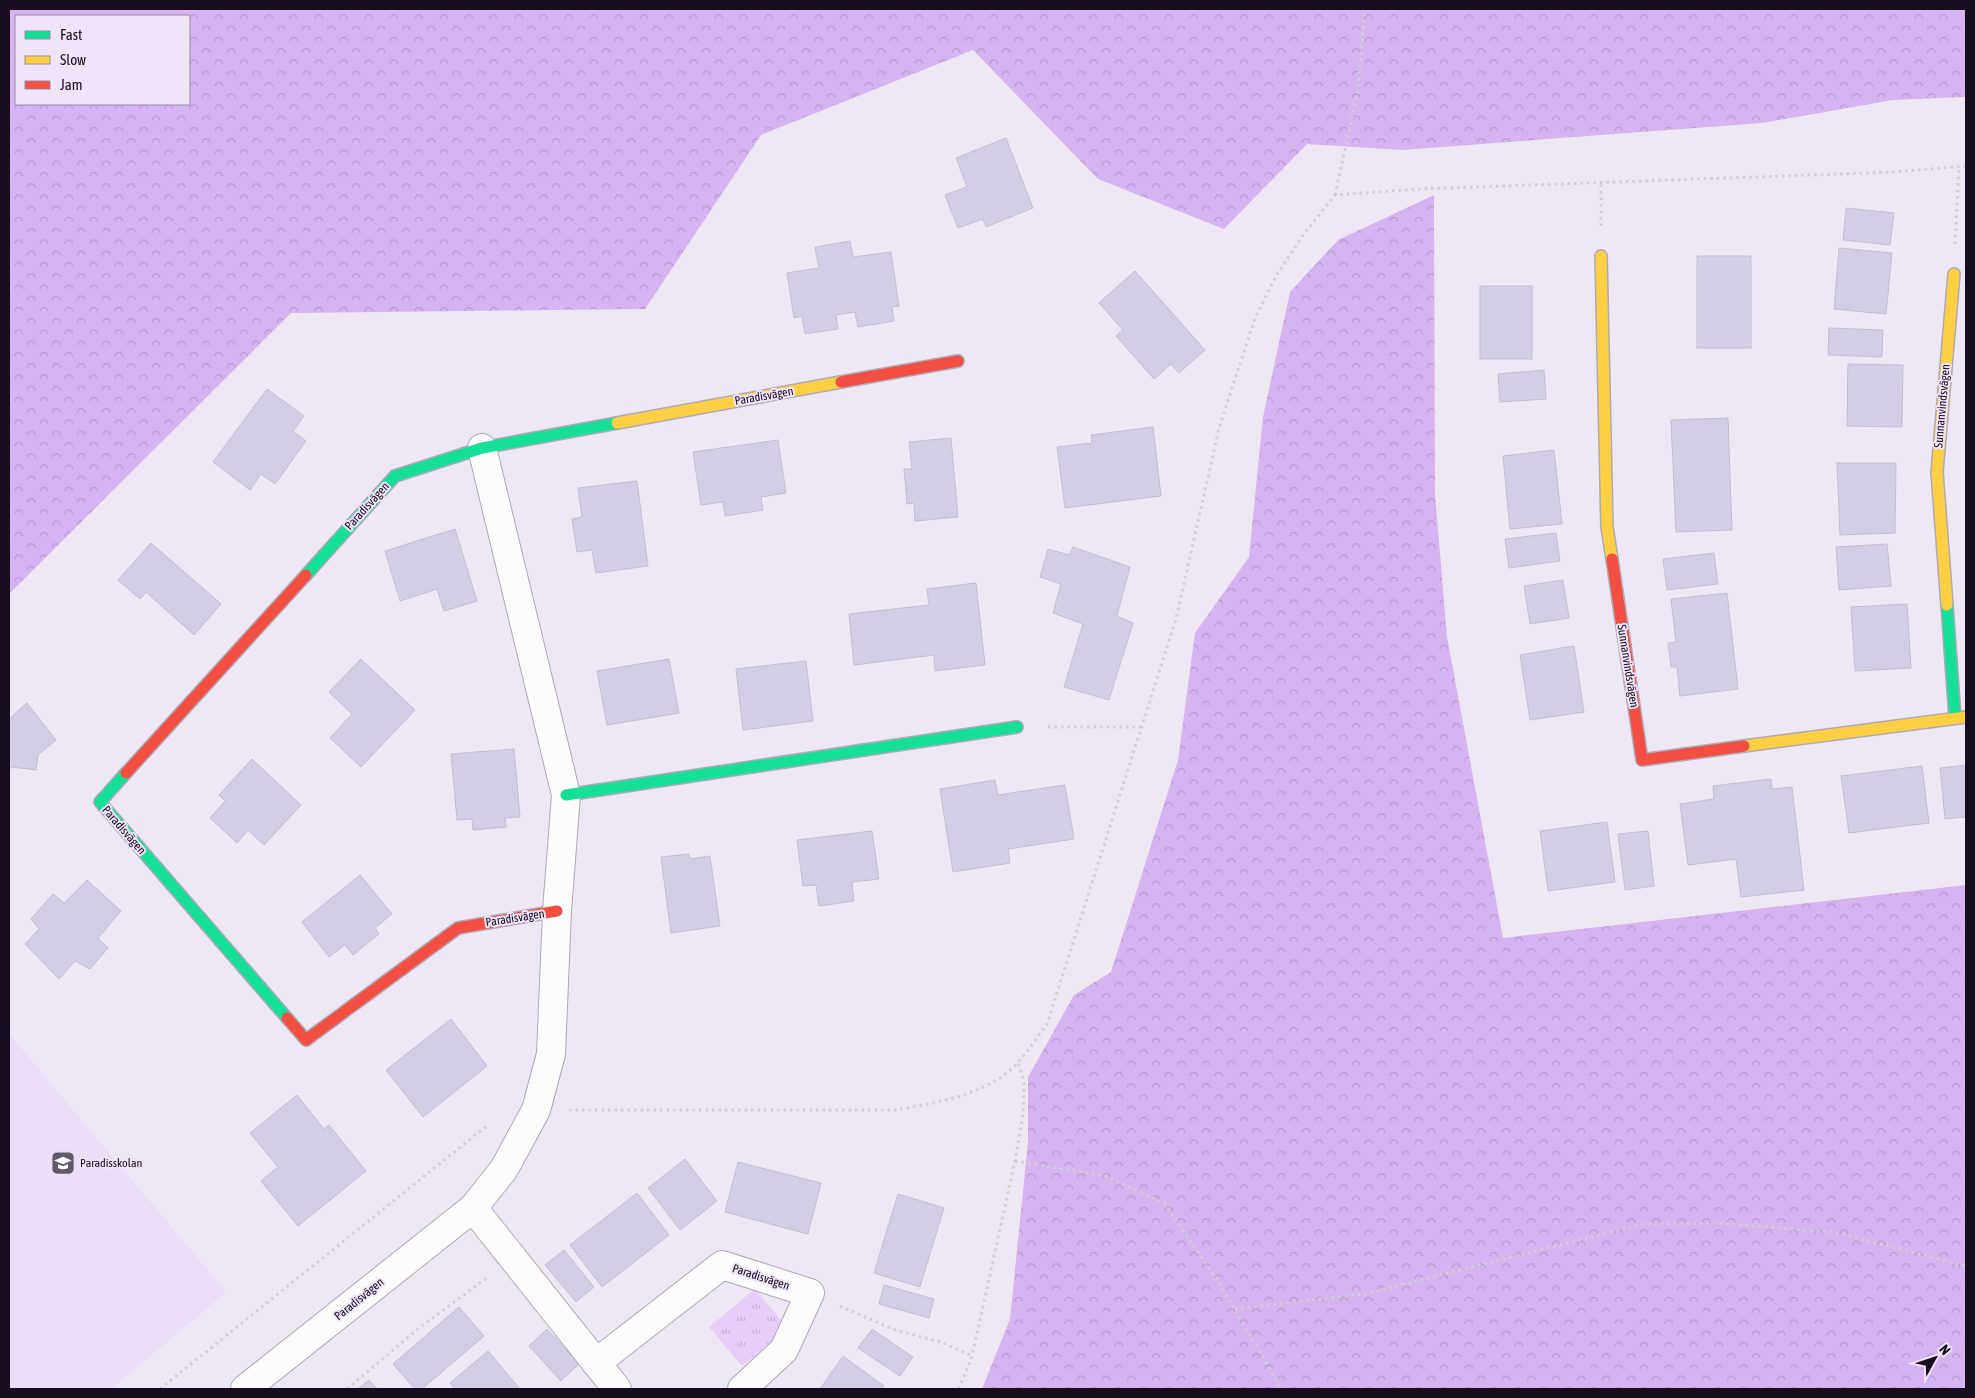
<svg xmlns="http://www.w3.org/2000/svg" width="1975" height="1398" font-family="'Asap Condensed',sans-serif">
<defs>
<pattern id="grass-tufts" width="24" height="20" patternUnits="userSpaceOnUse" patternTransform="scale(1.25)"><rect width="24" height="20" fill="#e5cefa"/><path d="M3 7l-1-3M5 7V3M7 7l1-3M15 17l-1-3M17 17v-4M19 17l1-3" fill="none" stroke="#c4b0d6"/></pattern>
<pattern id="forest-crowns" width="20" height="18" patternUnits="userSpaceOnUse" patternTransform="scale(1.25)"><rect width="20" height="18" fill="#d6b3f1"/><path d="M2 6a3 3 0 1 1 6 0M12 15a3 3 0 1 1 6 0" fill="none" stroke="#b799ce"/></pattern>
</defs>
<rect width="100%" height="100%" fill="#eee8f4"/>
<!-- built -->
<path fill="#ebdef6" d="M9 1034 226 1292 111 1389H9Z"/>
<!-- grass -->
<path fill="url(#grass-tufts)" d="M755 1289 788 1328 742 1366 709 1327Z"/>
<!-- forest -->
<g fill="url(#forest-crowns)" fill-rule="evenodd">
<path d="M9 9H1966V97L1893 100 1762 123 1402 150 1307 144 1224 229 1098 179 973 50 761 135 645 309 291 313 9 594ZM16 16H189V104H16Z"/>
<path d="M1434 195 1435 494 1447 637 1503 938 1966 885V1389H982L1010 1319 1028 1142V1077L1074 995 1111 972 1178 760 1195 633 1249 557 1263 417 1290 292 1338 240Z"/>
</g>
<!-- building -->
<g fill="#d3cee4" stroke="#c3bfce">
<path d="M1006 138 1033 208 986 227 983 219 958 228 945 195 967 187 956 158Z"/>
<path d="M1846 208 1894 213 1890 245 1843 240Z"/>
<path d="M850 241 853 257 891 252 899 306 892 307 894 321 858 327 855 312 836 315 838 329 805 334 802 316 794 318 787 273 819 268 815 247Z"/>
<path d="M1839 248 1892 253 1886 314 1834 309Z"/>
<rect x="1697" y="256" width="54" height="92"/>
<path d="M1135 271 1205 350 1179 373 1171 364 1154 379 1116 336 1123 330 1099 303Z"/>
<rect x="1480" y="286" width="52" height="73"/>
<path d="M1829 328 1883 330 1882 357 1828 355Z"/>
<path d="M1848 364 1903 365 1902 427 1847 426Z"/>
<path d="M1544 370 1546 399 1500 402 1498 374Z"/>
<path d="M267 389 304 416 293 431 306 441 275 484 261 474 250 490 213 462Z"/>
<path d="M1728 418 1732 530 1676 532 1671 420Z"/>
<path d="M1153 427 1161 496 1065 508 1057 447 1092 443 1091 435Z"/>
<path d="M951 438 958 517 915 521 914 503 907 504 904 469H912L909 442Z"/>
<path d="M778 440 786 493 761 497 763 510 725 516 723 502 701 505 693 452Z"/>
<path d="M1554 450 1562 524 1510 529 1503 456Z"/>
<path d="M1837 463H1896L1895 533 1840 535Z"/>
<path d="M637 481 648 566 596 573 592 550 577 552 572 519 582 517 578 488Z"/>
<path d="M455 529 477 601 444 611 437 589 400 601 385 551Z"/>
<path d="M1556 533 1560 561 1509 568 1505 539Z"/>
<path d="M151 543 221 604 194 635 146 592 140 599 118 580Z"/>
<path d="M1887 544 1891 586 1839 590 1836 547Z"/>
<path d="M1073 547 1130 567 1117 616 1133 623 1109 700 1064 687 1083 624 1053 613 1061 584 1040 577 1048 549 1069 555Z"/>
<path d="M1714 553 1718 584 1667 590 1663 559Z"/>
<path d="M1563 580 1569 618 1530 624 1524 586Z"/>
<path d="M976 583 985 665 935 671 934 655 854 665 849 614 929 605 927 589Z"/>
<path d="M1727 593 1738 689 1680 696 1677 667H1671L1668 643 1676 642 1671 599Z"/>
<path d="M1907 604 1911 668 1855 671 1851 607Z"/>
<path d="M1574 646 1584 712 1530 720 1520 655Z"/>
<path d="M361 659 415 710 361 767 330 738 352 714 329 692Z"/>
<path d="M669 659 679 713 607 725 597 671Z"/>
<path d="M806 661 813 721 743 730 736 669Z"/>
<path d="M27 703 56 740 38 755 36 770 12 767 9 770V719Z"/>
<path d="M514 749 520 817 505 818 506 827 473 830 472 819 457 820 451 754Z"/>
<path d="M252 759 301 805 264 845 248 830 237 843 210 818 225 801 219 795Z"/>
<path d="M1966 765V817L1945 819 1940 768Z"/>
<path d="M1922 766 1929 823 1849 833 1841 776Z"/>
<path d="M1771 779 1772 789 1792 787 1804 890 1741 897 1736 859 1688 865 1680 804 1714 799 1713 786Z"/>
<path d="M995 780 998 795 1065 785 1074 839 1008 849 1010 863 953 872 940 789Z"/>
<path d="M1607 822 1615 882 1548 891 1540 831Z"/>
<path d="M872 831 879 879 852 882 854 901 819 906 816 885 803 886 797 840Z"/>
<path d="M1648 831 1654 886 1625 890 1618 834Z"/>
<path d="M689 854 690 859 710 856 720 926 671 933 661 857Z"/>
<path d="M360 875 392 914 375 928 379 934 353 955 345 945 329 957 302 922Z"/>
<path d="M87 880 121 911 98 938 108 948 90 969 75 961 59 979 25 944 39 929 31 919 53 894 64 903Z"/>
<path d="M451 1019 487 1066 423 1117 386 1070Z"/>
<path d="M297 1095 324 1129 329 1125 366 1171 298 1226 261 1181 278 1167 250 1133Z"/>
<path d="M685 1159 717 1201 680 1230 648 1188Z"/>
<path d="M738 1162 821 1183 808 1234 725 1212Z"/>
<path d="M637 1193 669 1235 602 1287 570 1245Z"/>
<path d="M898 1194 944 1208 920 1287 874 1273Z"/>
<path d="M564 1250 594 1287 576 1302 545 1265Z"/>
<path d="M884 1285 934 1299 929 1318 879 1304Z"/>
<path d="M459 1307 484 1336 422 1389H415L393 1364Z"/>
<path d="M547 1329 579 1364 561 1381 529 1346Z"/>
<path d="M872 1329 913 1357 900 1376 858 1348Z"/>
<path d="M488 1351 520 1389H455L450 1383Z"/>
<path d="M843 1356 884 1386 882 1389H820Z"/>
<path d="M369 1380 377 1389H358Z"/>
</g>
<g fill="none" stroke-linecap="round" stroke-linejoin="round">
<!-- street casing -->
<g stroke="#afa8b6" stroke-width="30">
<g id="street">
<path d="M473 1208 617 1389"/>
<path d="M596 1363 722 1265 810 1293 784 1350 742 1389"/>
<path d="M245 1389 473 1208 504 1169 536 1110 551 1054 557 911 566 795 482 448"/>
</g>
</g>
<!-- fast casing -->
<g stroke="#afa8b6" stroke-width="14">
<g id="fast">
<path d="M306 575 395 476 482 448 617 423"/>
<path d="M1947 605 1955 718"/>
<path d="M126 773 100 802 287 1018"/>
<path d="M566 795 1017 727"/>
</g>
</g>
<!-- slow casing -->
<g stroke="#afa8b6" stroke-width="14">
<g id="slow">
<path d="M1601 256 1607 527 1612 559"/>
<path d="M617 423 841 382"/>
<path d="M1947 605 1937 472 1954 274"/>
<path d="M1744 746 1966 717"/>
</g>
</g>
<!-- jam casing -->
<g stroke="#afa8b6" stroke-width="14">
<g id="jam">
<path d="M841 382 958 361"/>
<path d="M1612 559 1642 760 1744 746"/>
<path d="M126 773 306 575"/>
<path d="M287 1018 306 1040 458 928 557 911"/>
</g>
</g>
<!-- path -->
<g stroke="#d2cfd4" stroke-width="3" stroke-dasharray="2.5 4" stroke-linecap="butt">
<path d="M1335 195 1358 90 1365 9"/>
<path d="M1601 226V184"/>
<path d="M1955 244 1959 167"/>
<path d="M1048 727H1143"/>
<path d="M569 1110H895C937 1102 989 1096 1019 1061 1029 1050 1038 1036 1047 1024L1176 619 1219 428 1255 318 1276 276 1303 235 1335 195 1420 189 1894 172 1966 166"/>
<path d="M1015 1161 1106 1176 1165 1204 1214 1275 1282 1389"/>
<path d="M840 1306 895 1330 941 1342 972 1356"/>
<path d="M1235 1309 1365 1294 1643 1224 1715 1223 1834 1232 1966 1266"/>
<path d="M160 1389 489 1124"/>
<path d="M347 1389 419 1328 488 1277"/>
<path d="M959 1389 972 1356 1015 1161 1023 1114 1024 1081 1018 1062"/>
<path d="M1963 1389 1966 1385"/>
</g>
<!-- street -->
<use href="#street" stroke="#fcfcfd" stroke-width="28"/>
<!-- fast -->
<use href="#fast" stroke="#16e098" stroke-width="11"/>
<!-- slow -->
<use href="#slow" stroke="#ffcf43" stroke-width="11"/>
<!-- jam -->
<use href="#jam" stroke="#f24e42" stroke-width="11"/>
</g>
<!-- icons -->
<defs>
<g id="school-square" transform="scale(1.25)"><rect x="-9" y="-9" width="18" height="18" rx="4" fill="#625a69" stroke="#efe4f8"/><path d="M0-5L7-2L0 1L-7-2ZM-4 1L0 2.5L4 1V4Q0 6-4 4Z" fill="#fff"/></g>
</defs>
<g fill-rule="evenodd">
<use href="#school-square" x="63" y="1163"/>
</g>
<g text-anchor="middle" stroke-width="4" stroke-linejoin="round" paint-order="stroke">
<!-- street labels -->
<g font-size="12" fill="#160d1e" stroke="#efe4f8">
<text transform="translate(764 396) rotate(-10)" y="4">Paradisvägen</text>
<text transform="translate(1942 406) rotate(-85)" y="4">Sunnanvindsvägen</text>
<text transform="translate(367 506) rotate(-48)" y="4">Paradisvägen</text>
<text transform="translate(1628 666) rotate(81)" y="4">Sunnanvindsvägen</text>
<text transform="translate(124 830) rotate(49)" y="4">Paradisvägen</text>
<text transform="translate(515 918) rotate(-9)" y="4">Paradisvägen</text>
<text transform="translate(761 1277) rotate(18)" y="4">Paradisvägen</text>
<text transform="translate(359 1299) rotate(-39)" y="4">Paradisvägen</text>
</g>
<!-- poi labels -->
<g font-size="12" fill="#160d1e" stroke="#efe4f8" text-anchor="start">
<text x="80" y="1167">Paradisskolan</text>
</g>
</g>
<!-- border -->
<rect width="1975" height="1398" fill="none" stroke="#160d1e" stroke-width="20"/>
<!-- legend -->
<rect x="15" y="15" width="175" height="90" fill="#efe4f8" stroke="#988ea1"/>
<rect x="25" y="31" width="25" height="8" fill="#16e098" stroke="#988ea1"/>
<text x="60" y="40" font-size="15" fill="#160d1e">Fast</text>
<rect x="25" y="56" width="25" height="8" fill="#ffcf43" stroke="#988ea1"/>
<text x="60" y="65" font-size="15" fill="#160d1e">Slow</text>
<rect x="25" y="81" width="25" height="8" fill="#f24e42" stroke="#988ea1"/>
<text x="60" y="90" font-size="15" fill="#160d1e">Jam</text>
<!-- north arrow -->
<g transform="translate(1935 1358) rotate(50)" stroke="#efe4f8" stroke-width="4" paint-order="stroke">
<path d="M0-4L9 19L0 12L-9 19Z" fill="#160d1e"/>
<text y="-8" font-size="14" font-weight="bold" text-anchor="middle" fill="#160d1e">N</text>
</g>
</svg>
